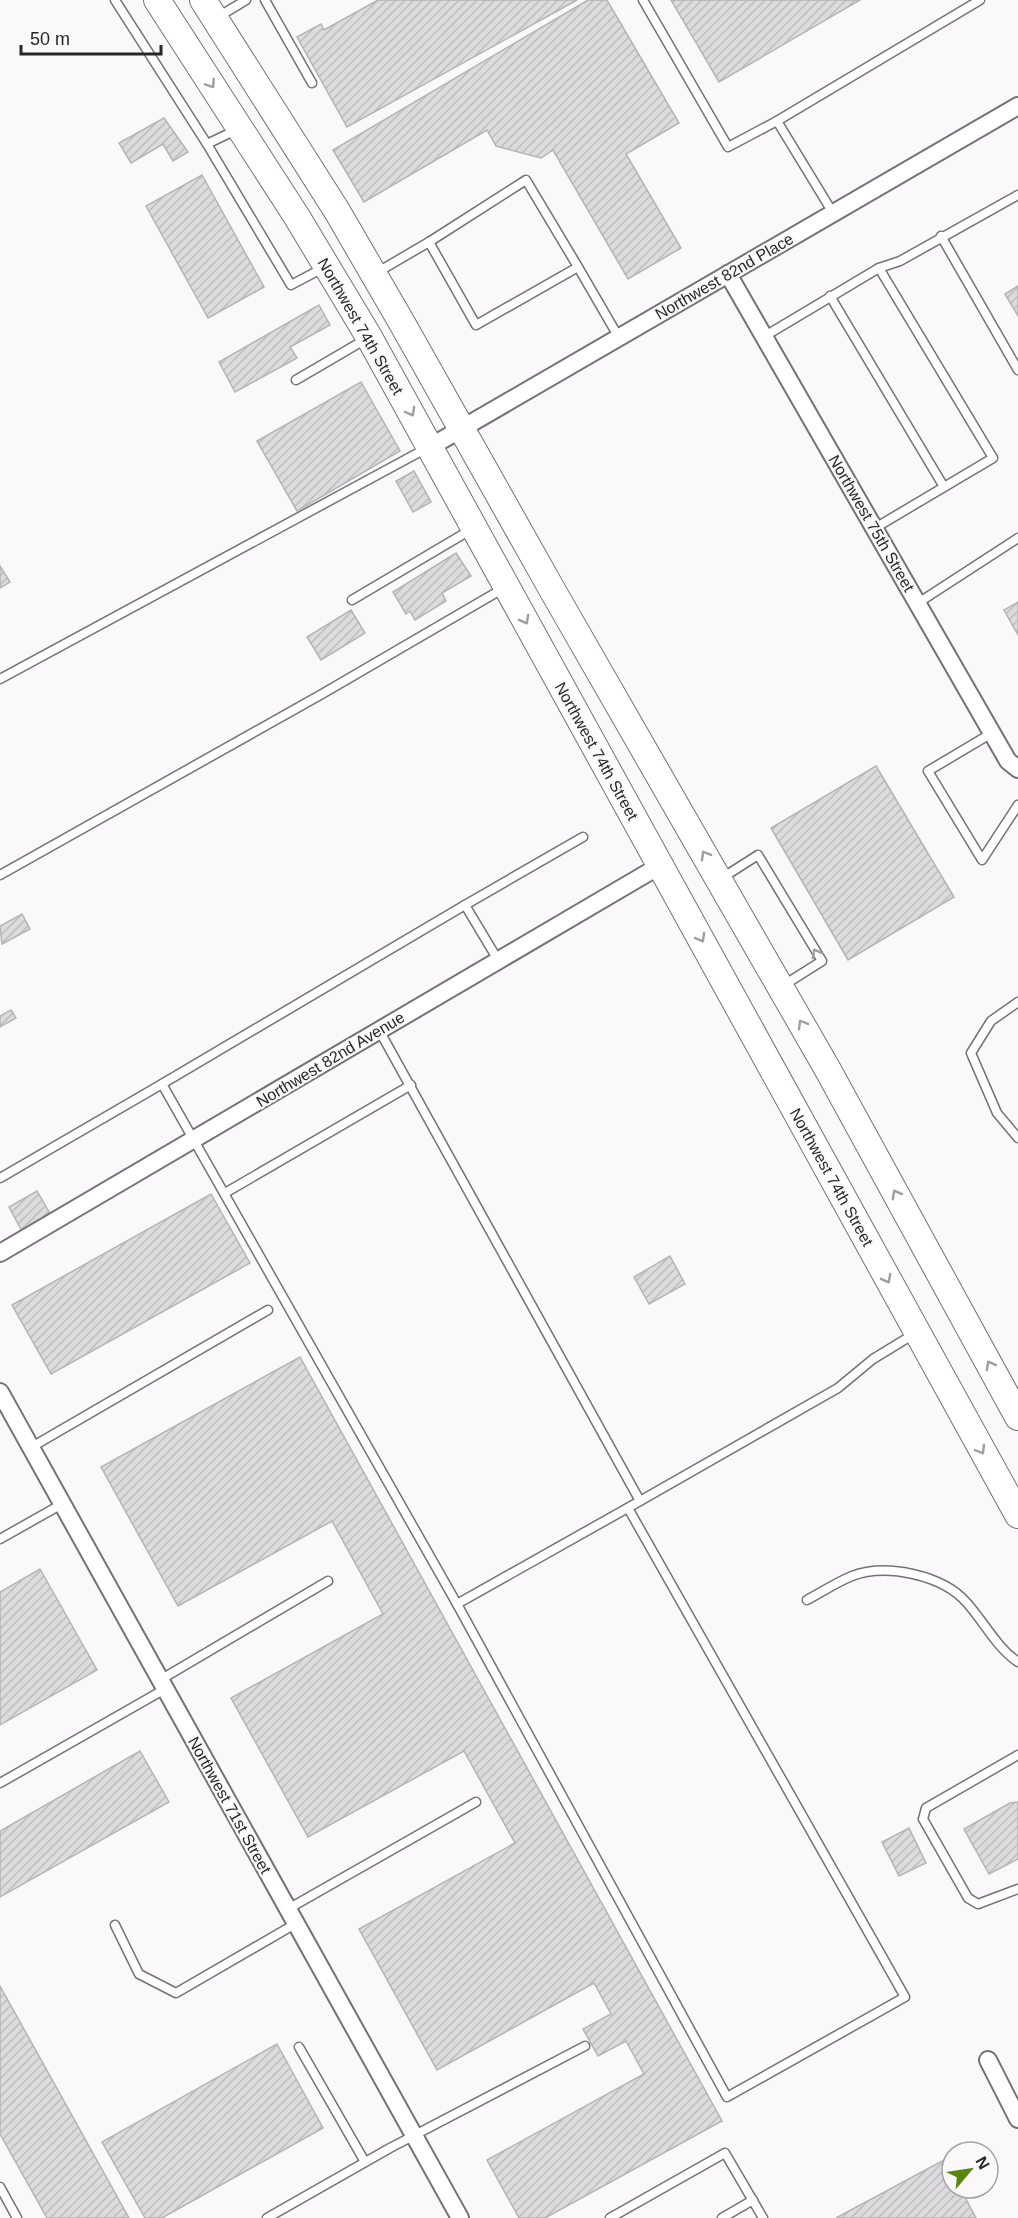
<svg xmlns="http://www.w3.org/2000/svg" width="1018" height="2218" font-family="Helvetica,sans-serif">
<defs>
<pattern id="building-hatch" width="6" height="6" patternUnits="userSpaceOnUse" patternTransform="scale(1.5)"><rect width="6" height="6" fill="#dddbde"/><path d="M-1 1l2-2M0 6l6-6M5 7l2-2" fill="none" stroke="#bebcbe"/></pattern>
</defs>
<rect width="100%" height="100%" fill="#faf8fb"/>
<!-- building -->
<g fill="url(#building-hatch)" stroke="#b4b3b5" stroke-width="1.5">
<path d="M378 0H577L347 127 297 37 321 24 324 30Z"/>
<path d="M588 0H607L679 123 626 154 681 248 628 279 553 150 541 158 496 146 487 130 364 202 333 150Z"/>
<path d="M671 0H860L719 82Z"/>
<path d="M164 118 188 152 173 161 163 144 131 163 119 143Z"/>
<path d="M202 175 264 287 208 318 146 206Z"/>
<path d="M1018 286V316L1005 294Z"/>
<path d="M319 305 330 325 290 347 297 358 235 392 219 362Z"/>
<path d="M361 382 400 451 297 511 257 441Z"/>
<path d="M414 471 431 502 413 512 396 481Z"/>
<path d="M456 553 471 576 442 593 446 601 415 620 410 611 406 614 393 592Z"/>
<path d="M0 566 10 582 0 588Z"/>
<path d="M1018 602V635L1004 610Z"/>
<path d="M351 610 365 633 321 660 307 637Z"/>
<path d="M876 766 954 897 848 960 771 828Z"/>
<path d="M22 914 30 929 2 944 0 926Z"/>
<path d="M11 1010 16 1018 0 1027V1016Z"/>
<path d="M37 1191 52 1217 23 1233 9 1207Z"/>
<path d="M211 1194 250 1263 51 1374 12 1305Z"/>
<path d="M670 1256 685 1284 649 1304 634 1277Z"/>
<path d="M300 1357 722 2121 545 2218H519L487 2160 644 2074 626 2041 598 2056 583 2029 611 2014 594 1983 437 2070 359 1929 515 1843 464 1751 308 1837 231 1698 383 1614 332 1521 178 1606 101 1467Z"/>
<path d="M40 1569 97 1670 0 1725V1592Z"/>
<path d="M140 1751 169 1802 0 1897V1831Z"/>
<path d="M1018 1802V1859L989 1874 964 1829 1010 1803Z"/>
<path d="M909 1828 926 1863 899 1876 882 1842Z"/>
<path d="M0 1986 129 2218H47L0 2134Z"/>
<path d="M277 2044 323 2128 162 2218H145L102 2142Z"/>
<path d="M944 2160 952 2174V2188H960L976 2218H836Z"/>
</g>
<g fill="none" stroke-linecap="round" stroke-linejoin="round">
<!-- service casing -->
<g stroke="#747275" stroke-width="11">
<g id="service">
<path d="M115 0 207 144 236 130"/>
<path d="M265 0 312 83"/>
<path d="M643 0 728 147 777 121 833 213"/>
<path d="M218 17 246 0"/>
<path d="M777 121 980 0"/>
<path d="M207 144 291 285 323 268"/>
<path d="M941 236 1018 370"/>
<path d="M429 242 526 180 578 267"/>
<path d="M879 268 900 261 1018 195"/>
<path d="M376 273 429 242 476 325 578 267 618 336"/>
<path d="M830 296 944 487"/>
<path d="M765 336 879 268 993 458 875 528"/>
<path d="M296 380 366 339"/>
<path d="M352 600 472 529"/>
<path d="M918 603 1018 538"/>
<path d="M0 679 427 448"/>
<path d="M992 733 928 771 982 860 1018 805"/>
<path d="M0 875 322 694 504 588"/>
<path d="M722 878 758 855 822 961 784 985"/>
<path d="M465 905 583 837"/>
<path d="M1018 1002 991 1021 971 1053 997 1113 1018 1138"/>
<path d="M379 1030 640 1501 838 1388 873 1359 914 1334"/>
<path d="M162 1084 465 905 498 960"/>
<path d="M0 1178 162 1084 457 1604 640 1501"/>
<path d="M225 1193 411 1085"/>
<path d="M30 1448 268 1310"/>
<path d="M0 1539 62 1504"/>
<path d="M807 1600C822 1592 837 1582 852 1576 886 1563 943 1575 967 1603 984 1622 997 1648 1018 1662"/>
<path d="M457 1604 727 2097 905 1997 628 1508"/>
<path d="M160 1680 328 1581"/>
<path d="M1018 1755 926 1808 923 1819 968 1898 978 1904 1018 1889"/>
<path d="M0 1783 165 1689"/>
<path d="M288 1909 476 1802"/>
<path d="M115 1925 139 1974 176 1993 295 1924"/>
<path d="M299 2047 365 2162"/>
<path d="M0 2187 17 2218"/>
<path d="M267 2218 390 2148 585 2046"/>
<path d="M610 2218 725 2153 763 2218"/>
<path d="M722 2218 753 2200"/>
</g>
</g>
<!-- minor casing -->
<g stroke="#747275" stroke-width="20">
<g id="minor">
<path d="M728 274 1008 761 1018 769"/>
<path d="M430 447 1018 106"/>
<path d="M0 1253 661 865"/>
<path d="M0 1392 460 2218"/>
<path d="M988 2060 1018 2119"/>
</g>
</g>
<!-- primary casing -->
<g stroke="#747275" stroke-width="28">
<g id="primary">
<path d="M157 0 297 217 369 337 1018 1515"/>
<path d="M203 0 337 211 402 323 554 593 828 1070 1018 1417"/>
</g>
</g>
<!-- service -->
<use href="#service" stroke="#fff" stroke-width="8"/>
<!-- minor -->
<use href="#minor" stroke="#fff" stroke-width="16"/>
<!-- primary -->
<use href="#primary" stroke="#fff" stroke-width="26"/>
</g>
<!-- one-way arrows -->
<defs><path id="oneway-chevron" d="M-2-3.5L2.5 0L-2 3.5" fill="none" stroke-width="1.6" stroke-linecap="round" stroke-linejoin="round" transform="scale(1.5)"/></defs>
<g stroke="#9e9e9e">
<use href="#oneway-chevron" transform="translate(211 84) rotate(57)"/>
<use href="#oneway-chevron" transform="translate(411 412) rotate(61)"/>
<use href="#oneway-chevron" transform="translate(525 620) rotate(62)"/>
<use href="#oneway-chevron" transform="translate(705 855) rotate(-120)"/>
<use href="#oneway-chevron" transform="translate(701 938) rotate(61)"/>
<use href="#oneway-chevron" transform="translate(816 953) rotate(-119)"/>
<use href="#oneway-chevron" transform="translate(802 1024) rotate(-120)"/>
<use href="#oneway-chevron" transform="translate(896 1194) rotate(-119)"/>
<use href="#oneway-chevron" transform="translate(887 1279) rotate(62)"/>
<use href="#oneway-chevron" transform="translate(990 1365) rotate(-119)"/>
<use href="#oneway-chevron" transform="translate(981 1450) rotate(60)"/>
</g>
<g text-anchor="middle" stroke-width="4.5" stroke-linejoin="round" paint-order="stroke">
<!-- street labels -->
<g font-size="16" fill="#282728" stroke="#faf8fb">
<text transform="translate(724 276) rotate(-30)" y="6">Northwest 82nd Place</text>
<text transform="translate(361 326) rotate(60)" y="6">Northwest 74th Street</text>
<text transform="translate(872 523) rotate(60)" y="6">Northwest 75th Street</text>
<text transform="translate(597 751) rotate(61)" y="6">Northwest 74th Street</text>
<text transform="translate(330 1059) rotate(-31)" y="6">Northwest 82nd Avenue</text>
<text transform="translate(832 1177) rotate(61)" y="6">Northwest 74th Street</text>
<text transform="translate(230 1805) rotate(61)" y="6">Northwest 71st Street</text>
</g>
</g>
<!-- north arrow -->
<g transform="translate(970 2170) rotate(61)"><circle r="28" fill="#faf8fb" stroke="#a6a4a7" stroke-width="1.5"/>
<path d="M0-4.5L10 22L0 15L-10 22Z" fill="#598511"/>
<text y="-9" font-size="16" font-weight="bold" text-anchor="middle" fill="#282728">N</text>
</g>
<!-- scale -->
<path d="M21 45v9h140v-9" fill="none" stroke="#282728" stroke-width="3"/>
<text x="30" y="45" font-size="18" fill="#282728" stroke="#faf8fb" stroke-width="4.5" paint-order="stroke">50 m</text>
</svg>
